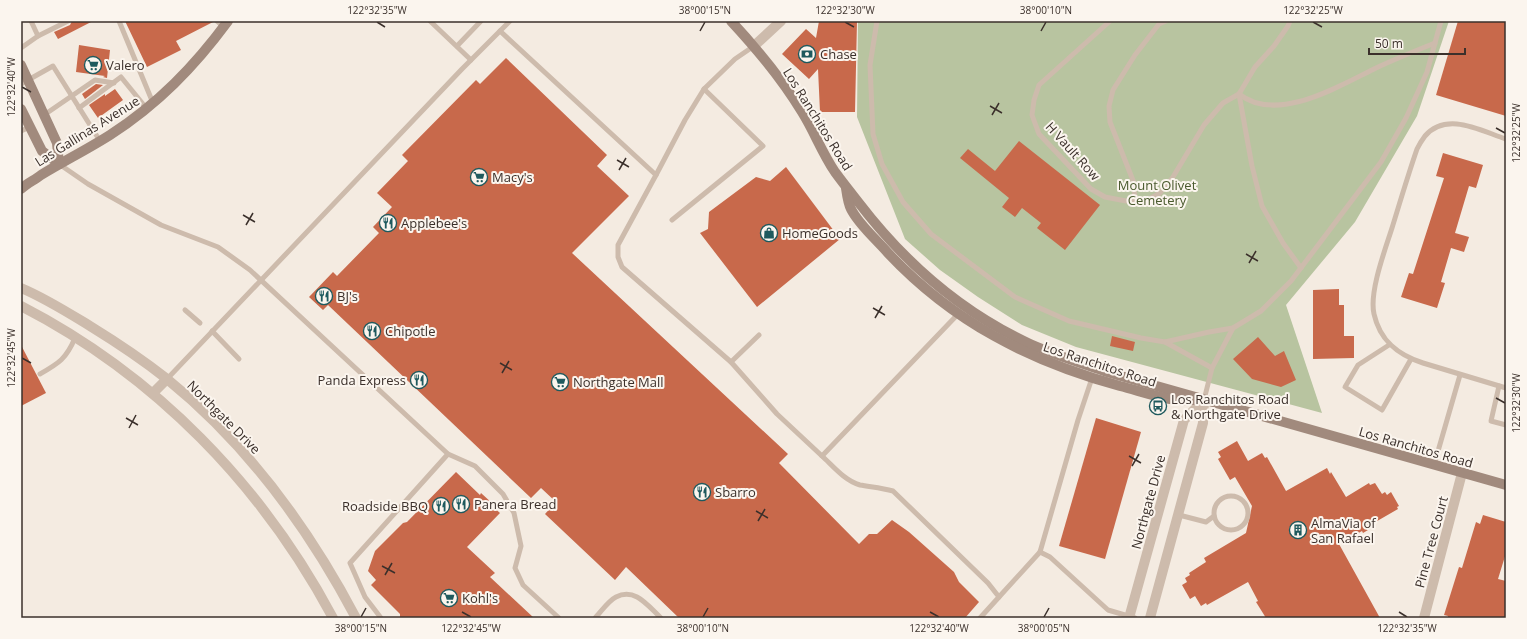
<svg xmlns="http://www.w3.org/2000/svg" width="1527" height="639" font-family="'Open Sans',sans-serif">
<rect width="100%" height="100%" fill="#f4ebe1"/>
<!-- green -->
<path fill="#b8c4a0" d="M858 21H1449L1417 116 1355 222 1286 305 1322 413 1076 347 1022 325 978 297 940 270 905 239 857 117Z"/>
<!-- building -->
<g fill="#c8694b">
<path d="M72 21H93L58 39 54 32 70 25Z"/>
<path d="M125 21H213V22L176 41 181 50 147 67Z"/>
<path d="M819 21H857L855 112H820L818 69 809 79 782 54 806 29 816 38Z"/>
<path d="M1458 21H1506V116L1436 95Z"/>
<path d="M79 45 110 50 107 78 103 77 105 76 76 72Z"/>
<path d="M506 58 607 155 597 166 629 196 572 253 788 454 779 463 859 544 869 534H877L892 520 909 532 954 572 959 582 979 602 965 618H679L626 567 615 580 545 514 556 502 541 488 531 498 328 305 323 310 309 297 333 272 337 276 379 233 373 227 392 207 377 193 408 161 402 155 476 80 480 84Z"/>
<path d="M96 84 103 85 85 99 82 94Z"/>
<path d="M115 89 123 100 98 118 89 105 105 94V96Z"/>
<path d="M1019 141 1100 205 1065 250 1037 228 1041 223 1022 208 1015 217 1002 207 1009 198 960 158 968 149 995 171Z"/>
<path d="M1443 153 1483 165 1476 188 1469 186 1455 233 1469 237 1464 252 1451 248 1441 282 1445 283 1437 308 1401 297 1409 273 1413 274 1444 178 1436 176Z"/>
<path d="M786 167 840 239 757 307 700 233 708 229 709 212 756 177 770 181Z"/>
<path d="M1339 289V305H1344V336H1354V358L1313 359V290Z"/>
<path d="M1112 336 1135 342 1133 351 1110 346Z"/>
<path d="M1258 337 1275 356 1284 351 1296 380 1281 387 1252 379 1233 359Z"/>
<path d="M21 345 46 393 21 406Z"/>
<path d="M1096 418 1141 432 1105 559 1059 546Z"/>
<path d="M1237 441 1248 461 1262 453 1265 458 1267 457 1286 491 1327 468 1330 474 1331 472 1346 497 1369 483 1370 485 1375 483 1382 494 1385 492 1387 495 1391 492 1399 506 1397 507 1398 509 1372 524 1373 527 1363 533 1362 531 1339 544 1380 618H1266L1256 602 1258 601 1248 582 1207 605 1206 603 1201 606 1195 596 1190 599 1182 585 1187 582 1185 578 1190 575 1189 573 1206 562 1204 558 1246 533 1252 506 1235 477 1230 480 1218 459 1221 457 1218 452Z"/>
<path d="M456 472 480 495 481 493 493 504 491 505 500 513 467 547 495 573 490 577 534 618H400V614L371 585 376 580 368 571 375 551 403 523 407 522Z"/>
<path d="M1483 515 1506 522V553L1498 579 1506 581V618H1448V616L1444 615 1459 567 1462 568 1476 522 1480 524Z"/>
</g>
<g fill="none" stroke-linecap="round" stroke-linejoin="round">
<!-- service -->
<g stroke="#cdbbac" stroke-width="5">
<path d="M31 21 38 36 68 21"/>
<path d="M119 21 153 103"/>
<path d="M217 21 224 27"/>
<path d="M430 21 471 60"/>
<path d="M510 21 500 31 656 175 685 120 704 89 735 59 754 46"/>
<path d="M877 21 870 65 873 134 882 164 903 202 931 234 1015 297 1069 321 1141 338 1165 342 1212 368"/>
<path d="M1110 21 1039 85 1034 100 1032 115 1039 134 1091 189 1105 197 1126 201H1146L1160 193 1173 177 1204 125 1223 103 1239 94 1255 67 1274 46 1288 26 1290 21"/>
<path d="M457 46 481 21"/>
<path d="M21 48 38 36"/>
<path d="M21 84 53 66 100 141"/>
<path d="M1239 94C1277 124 1339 86 1376 68 1395 59 1415 51 1435 43"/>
<path d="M1239 94 1252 166 1262 206 1283 243 1301 268"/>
<path d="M79 108 121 77 147 109"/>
<path d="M44 115 95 80 114 83"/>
<path d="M21 131 30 127"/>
<path d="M1506 139C1481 131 1447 111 1425 136 1422 140 1419 145 1417 149 1408 175 1400 202 1392 228 1385 250 1369 292 1374 314 1380 341 1398 355 1423 363L1506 388"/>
<path d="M59 164 88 184 161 225 218 247 250 270 448 454 350 563 365 597 381 618"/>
<path d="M656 175 618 245V257L622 267 731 362"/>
<path d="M1135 201 1134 183 1110 122 1109 106 1113 90 1135 55 1159 24 1166 21"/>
<path d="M672 220 763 146 704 89"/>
<path d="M185 310 200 323"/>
<path d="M960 312 822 456C833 466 845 481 860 485 871 487 882 488 893 491L988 583 999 597 980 618"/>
<path d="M212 331 239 359"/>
<path d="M759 335 731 362 777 414 822 456"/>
<path d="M1165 342 1209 332 1233 328 1261 311 1291 281 1381 162 1406 118 1427 72 1441 21"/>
<path d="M1389 345 1358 365 1345 387 1382 410 1411 359"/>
<path d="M40 374C59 363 66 359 75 338"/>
<path d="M167 379 462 69 500 31"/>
<path d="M1499 386 1491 421 1506 425"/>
<path d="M1204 400 1212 368 1233 328"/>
<path d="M448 454 475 466 503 494 514 513 521 546 515 568 523 585 559 618"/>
<path d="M1434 465 1460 375"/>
<circle cx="1231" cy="513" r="17"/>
<path d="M1179 515 1206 522 1214 516"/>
<path d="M1040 552 1078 420 1092 378"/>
<path d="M999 597 1040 552 1050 557 1108 610 1135 618"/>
<path d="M595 618C601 612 608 601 616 597 635 587 648 606 661 618"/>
</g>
<!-- minor -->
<path stroke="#cdbbac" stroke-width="10" d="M1424 618 1462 473"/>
<!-- tertiary -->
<g stroke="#cdbbac" stroke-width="10">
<path d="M754 46 781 21"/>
<path d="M21 288C45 298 67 312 90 326 116 342 143 360 167 379 246 443 309 529 356 618"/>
<path d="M21 306C155 375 262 485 333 618"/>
<path d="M153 393 167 379"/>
<path d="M1129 618 1184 420 1204 400"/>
<path d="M1150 618 1203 423 1204 400"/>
</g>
<!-- secondary -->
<g stroke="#a18a7d" stroke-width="10">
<path d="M731 21C757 49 782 79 802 112 814 131 822 153 835 172 843 183 851 193 859 203 905 263 961 312 1030 344 1055 355 1081 363 1107 372L1506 485"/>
<path d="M21 65 57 143 59 164"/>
<path d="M21 109 42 151 59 164"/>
<path d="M846 188C847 195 848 203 851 209 859 225 876 239 888 253 953 322 1029 361 1120 386 1136 390 1153 396 1170 399 1177 401 1186 400 1194 400"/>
<path d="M21 189C27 183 35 180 41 175 64 161 88 149 110 135 158 104 194 67 228 21"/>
</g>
</g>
<!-- ticks -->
<path fill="none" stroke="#3b302b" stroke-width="1.5" d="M377 22 385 27M845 22 854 27M1313 22 1322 27M700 31 705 22M1041 31 1046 22M22 87 31 92M990 106 1002 113M992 115 999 103M1496 128 1505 133M617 160 629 167M619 170 626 158M243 215 255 222M246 225 253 213M1246 254 1258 261M1249 263 1256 251M873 308 885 315M875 318 882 306M22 358 31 363M500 363 512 370M502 373 509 361M1496 398 1505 403M126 418 138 425M129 428 136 415M1129 456 1141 463M1132 466 1139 454M756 511 768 518M758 521 765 509M382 566 395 573M385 575 392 563M462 612 471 617M930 612 939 617M1399 612 1407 617M361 617 366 608M703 617 708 608M1044 617 1049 608"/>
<!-- icons -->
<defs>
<g id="bank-ring" transform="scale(0.9)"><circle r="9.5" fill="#fbf5ee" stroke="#1f5a5e" stroke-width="1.5"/><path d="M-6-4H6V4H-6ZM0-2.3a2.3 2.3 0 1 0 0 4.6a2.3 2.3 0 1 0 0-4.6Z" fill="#1f5a5e"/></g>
<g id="supermarket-ring" transform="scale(0.9)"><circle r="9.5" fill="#fbf5ee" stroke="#1f5a5e" stroke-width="1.5"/><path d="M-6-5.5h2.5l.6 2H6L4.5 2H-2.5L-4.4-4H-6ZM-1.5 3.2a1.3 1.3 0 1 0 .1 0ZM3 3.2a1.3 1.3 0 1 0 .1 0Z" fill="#1f5a5e"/></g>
<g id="restaurant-ring" transform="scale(0.9)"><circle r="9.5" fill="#fbf5ee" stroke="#1f5a5e" stroke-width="1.5"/><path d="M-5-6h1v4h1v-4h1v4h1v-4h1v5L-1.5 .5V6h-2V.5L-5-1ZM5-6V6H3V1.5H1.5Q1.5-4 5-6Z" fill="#1f5a5e"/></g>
<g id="shop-ring" transform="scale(0.9)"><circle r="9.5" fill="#fbf5ee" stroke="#1f5a5e" stroke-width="1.5"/><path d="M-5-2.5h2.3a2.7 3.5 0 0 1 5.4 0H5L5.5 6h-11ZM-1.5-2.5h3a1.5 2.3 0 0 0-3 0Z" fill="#1f5a5e"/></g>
<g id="bus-ring" transform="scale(0.9)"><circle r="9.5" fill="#fbf5ee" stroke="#1f5a5e" stroke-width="1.5"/><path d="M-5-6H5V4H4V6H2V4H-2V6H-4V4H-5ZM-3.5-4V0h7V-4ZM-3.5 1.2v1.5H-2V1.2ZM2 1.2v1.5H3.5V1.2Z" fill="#1f5a5e"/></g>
<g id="building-ring" transform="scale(0.9)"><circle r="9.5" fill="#fbf5ee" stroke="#1f5a5e" stroke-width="1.5"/><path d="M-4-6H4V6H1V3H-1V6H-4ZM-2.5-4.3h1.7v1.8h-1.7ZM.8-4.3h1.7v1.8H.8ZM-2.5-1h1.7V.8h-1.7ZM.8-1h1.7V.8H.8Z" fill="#1f5a5e"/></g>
</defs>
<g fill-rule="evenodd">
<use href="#bank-ring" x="807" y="54"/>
<use href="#supermarket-ring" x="93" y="65"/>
<use href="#supermarket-ring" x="479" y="177"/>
<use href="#restaurant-ring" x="388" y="223"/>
<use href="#shop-ring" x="769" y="233"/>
<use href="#restaurant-ring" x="324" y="296"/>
<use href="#restaurant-ring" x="372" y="331"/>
<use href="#restaurant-ring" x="419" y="380"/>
<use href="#supermarket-ring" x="560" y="382"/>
<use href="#bus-ring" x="1158" y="406"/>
<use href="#restaurant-ring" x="702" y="492"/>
<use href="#restaurant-ring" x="461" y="504"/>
<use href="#restaurant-ring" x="441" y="506"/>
<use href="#building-ring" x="1298" y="530"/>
<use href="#supermarket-ring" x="449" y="598"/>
</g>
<g text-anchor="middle" stroke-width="4" stroke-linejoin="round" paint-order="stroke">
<!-- poi labels -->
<g font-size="13" fill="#3b302b" stroke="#fbf5ee" text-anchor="start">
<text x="820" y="59">Chase</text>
<text x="106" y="70">Valero</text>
<text x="492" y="182">Macy's</text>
<text x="401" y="228">Applebee's</text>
<text x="782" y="238">HomeGoods</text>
<text x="337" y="301">BJ's</text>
<text x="385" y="336">Chipotle</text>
<text x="406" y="385" text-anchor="end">Panda Express</text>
<text x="573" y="387">Northgate Mall</text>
<text x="1171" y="404">Los Ranchitos Road<tspan x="1171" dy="15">&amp; Northgate Drive</tspan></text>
<text x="715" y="497">Sbarro</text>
<text x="474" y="509">Panera Bread</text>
<text x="428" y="511" text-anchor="end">Roadside BBQ</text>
<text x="1311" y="528">AlmaVia of<tspan x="1311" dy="15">San Rafael</tspan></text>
<text x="462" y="603">Kohl's</text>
</g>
<!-- street labels -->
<g font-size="13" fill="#3b302b" stroke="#fbf5ee">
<text transform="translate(818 119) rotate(58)" y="5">Los Ranchitos Road</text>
<text transform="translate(87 131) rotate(-32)" y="5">Las Gallinas Avenue</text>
<text transform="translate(1073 151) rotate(48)" y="5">H Vault Row</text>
<text transform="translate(1100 364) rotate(18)" y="5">Los Ranchitos Road</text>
<text transform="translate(224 417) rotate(45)" y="5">Northgate Drive</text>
<text transform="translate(1416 447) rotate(16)" y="5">Los Ranchitos Road</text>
<text transform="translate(1148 502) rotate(-75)" y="5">Northgate Drive</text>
<text transform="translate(1431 542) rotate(-75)" y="5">Pine Tree Court</text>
</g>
<!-- park labels -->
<g font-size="13" fill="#4a5a2e" stroke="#fbf5ee">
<text x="1157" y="190">Mount Olivet<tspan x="1157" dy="15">Cemetery</tspan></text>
</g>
</g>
<!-- border -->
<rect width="1527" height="639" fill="none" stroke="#fbf5ee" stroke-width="44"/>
<!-- scale -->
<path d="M1369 48v6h96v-6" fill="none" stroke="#3b302b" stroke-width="2"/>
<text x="1375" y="48" font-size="12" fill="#3b302b" stroke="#fbf5ee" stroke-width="3" paint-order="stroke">50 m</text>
<rect x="22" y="22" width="1483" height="595" fill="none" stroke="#3b302b" stroke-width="1.5"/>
<g font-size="10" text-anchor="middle" fill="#3b302b">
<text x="377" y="14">122°32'35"W</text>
<text x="705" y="14">38°00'15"N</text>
<text x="845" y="14">122°32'30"W</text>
<text x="1046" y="14">38°00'10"N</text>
<text x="1313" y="14">122°32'25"W</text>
<text transform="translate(11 87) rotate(-90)" y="4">122°32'40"W</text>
<text transform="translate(1516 133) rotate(-90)" y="4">122°32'25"W</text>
<text transform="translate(11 358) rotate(-90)" y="4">122°32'45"W</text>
<text transform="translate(1516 403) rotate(-90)" y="4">122°32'30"W</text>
<text x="361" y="632">38°00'15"N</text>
<text x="471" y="632">122°32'45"W</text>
<text x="703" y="632">38°00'10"N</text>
<text x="939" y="632">122°32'40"W</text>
<text x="1044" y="632">38°00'05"N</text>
<text x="1407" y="632">122°32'35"W</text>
</g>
</svg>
